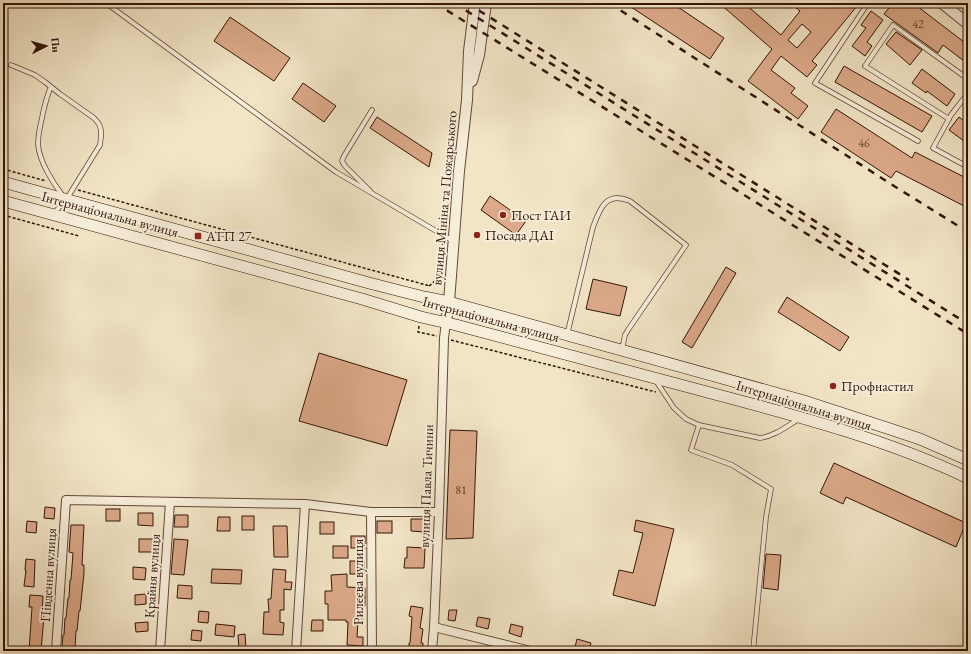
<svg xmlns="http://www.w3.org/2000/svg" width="971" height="654" font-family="'EB Garamond',serif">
<rect width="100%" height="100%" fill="#f2e5c6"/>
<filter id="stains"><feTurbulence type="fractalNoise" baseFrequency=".005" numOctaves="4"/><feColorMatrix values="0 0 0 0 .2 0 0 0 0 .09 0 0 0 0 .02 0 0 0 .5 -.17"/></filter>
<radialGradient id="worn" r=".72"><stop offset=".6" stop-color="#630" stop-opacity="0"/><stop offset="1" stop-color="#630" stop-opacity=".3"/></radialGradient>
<!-- building -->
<g fill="#dcaa8a" stroke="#341408" fill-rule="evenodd">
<path d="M625 3H672L724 38 710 59Z"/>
<path d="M719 3H744L781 35 800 11 790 3H853L857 6 812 61 817 65 807 77 781 56 771 70 795 88 791 93 808 106 798 119 748 81 772 49ZM802 24 811 32 797 48 788 40Z"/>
<path d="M893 3H913L968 45V56L964 61 943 45 938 53 884 14Z"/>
<path d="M871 11 883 20 867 42 872 46 865 56 852 46 866 28 861 25Z"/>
<path d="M230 17 290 58 274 81 214 41Z"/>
<path d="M896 32 922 50 910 65 886 44Z"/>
<path d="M844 66 932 116 922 132 835 82Z"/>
<path d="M922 69 955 94 947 106 927 91 926 93 912 83Z"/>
<path d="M303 83 336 106 324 122 292 99Z"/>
<path d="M836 109 912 158 915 152 968 179V199L964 206 896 171 891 178 821 132Z"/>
<path d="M377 117 432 153 429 167 370 128Z"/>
<path d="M959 117 968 124V144L949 130Z"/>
<path d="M490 196 526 221 516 235 481 210Z"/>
<path d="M726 267 736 273 692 348 682 342Z"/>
<path d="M593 279 627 287 620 316 586 309Z"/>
<path d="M787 297 849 337 840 351 778 312Z"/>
<path d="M319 353 407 380 387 446 299 421Z"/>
<path d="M450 430 477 431 473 538 446 539Z"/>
<path d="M834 463 966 523 956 547 846 497 843 504 820 493Z"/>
<path d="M45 507 55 508 54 519 44 518Z"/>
<rect x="106" y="509" width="14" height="12"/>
<path d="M138 513H153V526L138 525Z"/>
<path d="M175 515H188V527H174Z"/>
<rect x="242" y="516" width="12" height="14"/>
<path d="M218 517H230V531H217Z"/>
<path d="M411 519H425V532L411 531Z"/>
<path d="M636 520 674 529 655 606 613 595 619 570 633 573 643 533 634 531Z"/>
<path d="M27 521 37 522 36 533 26 532Z"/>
<rect x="377" y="521" width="15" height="12"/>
<rect x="320" y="522" width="14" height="12"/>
<path d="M71 525H84L82 565H84V573L80 611H79L77 631H76L75 648 62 647 63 635H64L65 618H66L68 598H69L70 580H71L73 553 69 552Z"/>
<path d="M273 526H287L288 557H274Z"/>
<rect x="351" y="536" width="14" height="12"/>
<rect x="139" y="539" width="14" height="13"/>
<path d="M174 539 188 540 184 575 171 574Z"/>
<rect x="333" y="546" width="15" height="12"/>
<path d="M407 547 425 548 424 568H404L405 558H407Z"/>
<path d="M766 554 781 555 778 590 763 588Z"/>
<path d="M26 559 35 560 34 587 24 586 26 570H25Z"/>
<rect x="350" y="561" width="14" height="13"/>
<path d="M133 567 146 568 145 580 133 579Z"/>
<path d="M212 569 242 570 241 584 211 583Z"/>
<path d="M273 569 286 570 285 582H292L291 590 284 589V610H280V622L284 623 283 635 263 634 264 612H269L268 599H271Z"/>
<path d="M347 574V587L365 588V606H363V622H358L357 637H363V646L347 645 348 622H346V620H328V604H325V591H332L331 575Z"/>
<path d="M178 585 192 586V599L177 598Z"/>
<path d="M146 594V604L135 605V595Z"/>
<path d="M30 595 43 596 42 616H44L41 651H29L32 607H29Z"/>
<path d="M411 606 423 608 420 628 423 629 421 643H423V651H409V643H410L412 617 409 616Z"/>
<path d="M449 610H457L455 621 448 620Z"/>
<path d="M199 611 209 612 208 623 198 622Z"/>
<path d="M478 617 490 619 488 629 476 626Z"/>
<path d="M312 620H323V631H311Z"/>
<path d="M148 622V631L136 632 135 623Z"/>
<path d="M216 624 235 626 234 637 215 635Z"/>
<path d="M511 624 523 627 521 637 509 633Z"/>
<path d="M192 630 202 631 201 641 191 640Z"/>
<path d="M245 634 246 649H239L238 635Z"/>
<path d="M577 639 591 643 589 651H574Z"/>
</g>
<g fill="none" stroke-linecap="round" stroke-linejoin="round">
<!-- service casing -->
<g stroke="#644838" stroke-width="5.5">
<g id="service">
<path d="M106 3 336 172 453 241"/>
<path d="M868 3 815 83 918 141"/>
<path d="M11 65 35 75 45 82 60 94 94 118 99 124 101 130V137L100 145 95 153 66 200 53 214"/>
<path d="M51 87C47 95 45 104 43 113 41 123 38 133 38 144 39 161 53 183 63 196"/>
<path d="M968 93 951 115 933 148 968 167"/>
<path d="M949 119 865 66 893 25 968 79"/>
<path d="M370 191 345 166 342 161 344 156 372 110"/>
<path d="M567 335 593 227C600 208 606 191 630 201L686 245 628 330 625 335 622 350"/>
<path d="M656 381 674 408 686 419 699 425 760 438C775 436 787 426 799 419"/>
<path d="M699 425 691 450 732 465 771 489 766 517 753 651"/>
</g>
</g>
<!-- minor casing -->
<g stroke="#644838" stroke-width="10">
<g id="minor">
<path d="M371 512 372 651"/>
<path d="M434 627 531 651"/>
<path d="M56 651 66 500 305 504 371 512H439"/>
<path d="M160 651 170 502"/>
<path d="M296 651 305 504"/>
<path d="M432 651 434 627 439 512 444 338 446 322"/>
</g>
</g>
<!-- tertiary casing -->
<g stroke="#644838" stroke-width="12">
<g id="tertiary">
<path d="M942 3 968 24"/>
<path d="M472 81 479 55 486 3"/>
<path d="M446 322 449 302 459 171 467 100 469 51 475 3"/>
</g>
</g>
<!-- secondary casing -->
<g stroke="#341408" stroke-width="12">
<g id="secondary">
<path d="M3 182 369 283 424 297 449 302 804 401 890 429 920 439 968 460"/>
<path d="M3 201 362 299 421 317 456 325C544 349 633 372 722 396 805 418 890 441 968 478"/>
</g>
</g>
<!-- path -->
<g stroke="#341408" stroke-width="1.5" stroke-dasharray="3 2" stroke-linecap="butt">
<path d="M3 169 46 181"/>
<path d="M78 190 430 286"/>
<path d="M3 215 79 236"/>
<path d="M429 286C433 283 436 280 438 276 442 267 442 252 443 241"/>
<path d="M419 326 418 332 437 336"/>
<path d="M451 340 656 392"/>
</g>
<!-- service -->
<use href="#service" stroke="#f7eeda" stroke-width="4"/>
<!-- minor -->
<use href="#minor" stroke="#f7eeda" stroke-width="8"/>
<!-- tertiary -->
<use href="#tertiary" stroke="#f7eeda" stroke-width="10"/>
<!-- secondary -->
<use href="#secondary" stroke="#f7eeda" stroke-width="11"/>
<!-- rail -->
<g stroke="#341408" stroke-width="2.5" stroke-dasharray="7 7" stroke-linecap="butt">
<path d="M435 3 968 334"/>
<path d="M454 3 968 324"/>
<path d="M467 3 909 280"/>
<path d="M609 3 894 186 968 232"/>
</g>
</g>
<!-- markers -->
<g fill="#8f2418" stroke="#f7eeda" stroke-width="1.5">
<circle cx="503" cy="215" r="4"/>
<circle cx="477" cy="235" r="4"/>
<rect x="194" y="232" width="8" height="8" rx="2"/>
<circle cx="833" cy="386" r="4"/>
</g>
<g text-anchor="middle" stroke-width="3.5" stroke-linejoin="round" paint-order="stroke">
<!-- number labels -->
<g font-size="12" fill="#5e3a28">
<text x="918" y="28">42</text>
<text x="864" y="147">46</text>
<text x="461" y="494">81</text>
</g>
<!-- street labels -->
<g font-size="14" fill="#341408" stroke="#f7eeda">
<text transform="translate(444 198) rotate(-85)" y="5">вулиця Мініна та Пожарського</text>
<text transform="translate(110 214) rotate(15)" y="5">Інтернаціональна вулиця</text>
<text transform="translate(491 319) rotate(15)" y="5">Інтернаціональна вулиця</text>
<text transform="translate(804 405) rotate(17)" y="5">Інтернаціональна вулиця</text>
<text transform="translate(426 486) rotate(-88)" y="5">вулиця Павла Тичини</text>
<text transform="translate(48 575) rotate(-86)" y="5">Південна вулиця</text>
<text transform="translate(152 576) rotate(-86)" y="5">Крайня вулиця</text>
<text transform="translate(358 582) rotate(-90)" y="5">Рилєєва вулиця</text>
</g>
<!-- poi labels -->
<g font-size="14" fill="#341408" stroke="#f7eeda" text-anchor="start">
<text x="511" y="220">Пост ГАИ</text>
<text x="485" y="240">Посада ДАІ</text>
<text x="206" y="241">АТП 27</text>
<text x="841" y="391">Профнастил</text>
</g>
</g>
<!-- margin -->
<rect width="971" height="654" fill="none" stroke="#f2e5c6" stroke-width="16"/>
<rect x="4" y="4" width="963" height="646" fill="none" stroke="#341408" stroke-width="2"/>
<rect x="8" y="8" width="955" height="638" fill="none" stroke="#341408"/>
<!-- north arrow -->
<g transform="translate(46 46) rotate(84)" stroke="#f7eeda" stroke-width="3" paint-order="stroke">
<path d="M0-3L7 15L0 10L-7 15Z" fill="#341408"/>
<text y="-6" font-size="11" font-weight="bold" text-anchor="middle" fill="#341408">Пн</text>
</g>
<rect width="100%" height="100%" filter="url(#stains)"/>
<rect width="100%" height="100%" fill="url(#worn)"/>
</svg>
